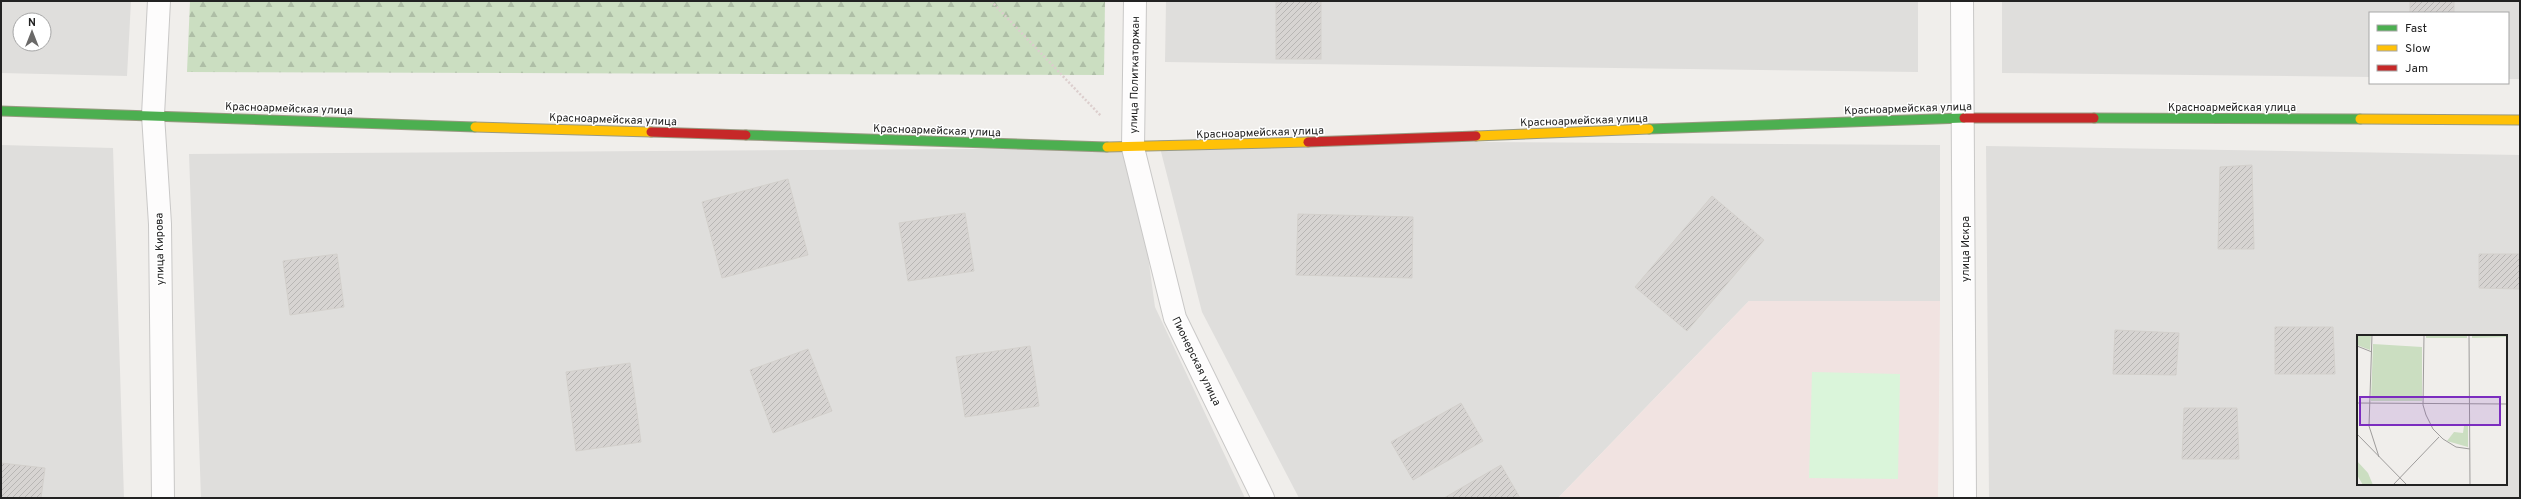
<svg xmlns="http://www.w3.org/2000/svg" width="2521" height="499" font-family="Overpass,sans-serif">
<defs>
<pattern id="forest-firs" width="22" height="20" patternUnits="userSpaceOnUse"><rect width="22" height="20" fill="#cbdec1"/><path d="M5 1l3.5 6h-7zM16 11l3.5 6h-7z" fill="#aebea6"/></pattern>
<pattern id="building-hatch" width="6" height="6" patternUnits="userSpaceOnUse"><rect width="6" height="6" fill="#d7d4d2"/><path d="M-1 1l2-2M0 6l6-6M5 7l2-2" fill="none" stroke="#b8b6b4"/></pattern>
</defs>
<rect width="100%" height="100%" fill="#f0eeeb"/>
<!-- residential -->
<g fill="#dfdedc" fill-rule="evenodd">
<path d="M1 1H131L127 76 1 73ZM20 20H44V44H20Z"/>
<path d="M1166 1H1918V72L1165 62Z"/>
<path d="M2002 1H2520V79H2508V13H2370V77L2002 73Z"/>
<path d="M1158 140 1940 145V301H1749L1558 498H1299L1202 312Z"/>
<path d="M1 145 113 148 124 498H1Z"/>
<path d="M1986 146 2520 155V498H1989ZM2358 336H2506V484H2358Z"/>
<path d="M1133 148 1155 307 1245 498H201L189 154Z"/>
</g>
<!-- commercial -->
<path fill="#f1e3e1" d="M1749 301H1940L1938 498H1558Z"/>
<!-- forest -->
<path fill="url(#forest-firs)" d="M190 1H1105L1104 75 187 72Z"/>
<!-- park -->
<path fill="#daf5da" d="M1812 372 1900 374 1898 479 1809 478Z"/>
<!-- building -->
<g fill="url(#building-hatch)" stroke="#d3d0cc">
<rect x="1276" y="1" width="45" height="58"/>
<rect x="2410" y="1" width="44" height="12"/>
<path d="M2252 165 2254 249H2218L2220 167Z"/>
<path d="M788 179 808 255 722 278 702 202Z"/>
<path d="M1712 196 1764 240 1687 331 1635 287Z"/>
<path d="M965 213 974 271 908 281 899 223Z"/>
<path d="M1298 214 1413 217 1412 278 1296 275Z"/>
<path d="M337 254 344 307 290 315 283 261Z"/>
<path d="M2479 254H2520V289L2479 288Z"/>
<path d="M2275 327H2333L2335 374H2275Z"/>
<path d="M2115 330 2179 333 2176 375 2113 374Z"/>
<path d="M1030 346 1039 406 965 417 956 357Z"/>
<path d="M808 349 832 411 773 433 750 370Z"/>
<path d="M630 363 641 442 576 451 566 372Z"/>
<path d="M1461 403 1483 441 1413 480 1391 442Z"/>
<path d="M2184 408H2237L2239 459H2182Z"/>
<path d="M1 463 45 468 41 498H1Z"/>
<path d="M1501 465 1520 498H1444Z"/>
</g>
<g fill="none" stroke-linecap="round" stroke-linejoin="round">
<!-- street casing -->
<g stroke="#c9c8c7" stroke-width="24">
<g id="street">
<path d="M159 1 153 115 160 224 163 498"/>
<path d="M1135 1 1133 148 1175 318 1263 498"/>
<path d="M1962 1 1965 498"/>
</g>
</g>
<!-- fast casing -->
<g stroke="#999a82" stroke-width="11">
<g id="fast">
<path d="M1 111 475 127"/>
<path d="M2094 118 2360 119"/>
<path d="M1649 129 1964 118"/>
<path d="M746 135 1107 147"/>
</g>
</g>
<!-- slow casing -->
<g stroke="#999a82" stroke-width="11">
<g id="slow">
<path d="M2360 119 2520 120"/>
<path d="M475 127 651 132"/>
<path d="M1476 136 1649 129"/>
<path d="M1107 147 1308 142"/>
</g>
</g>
<!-- jam casing -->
<g stroke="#999a82" stroke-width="11">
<g id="jam">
<path d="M1964 118H2094"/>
<path d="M651 132 746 135"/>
<path d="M1308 142 1476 136"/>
</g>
</g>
<!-- path -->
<path stroke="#dccecd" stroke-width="2.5" stroke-dasharray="2 2" stroke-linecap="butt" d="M991 1 1101 116"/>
<!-- street -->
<use href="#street" stroke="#fdfcfc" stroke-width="22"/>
<!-- fast -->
<use href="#fast" stroke="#4caf50" stroke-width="9"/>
<!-- slow -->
<use href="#slow" stroke="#ffc107" stroke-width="9"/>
<!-- jam -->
<use href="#jam" stroke="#c62828" stroke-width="9"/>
</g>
<g text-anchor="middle" stroke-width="3" stroke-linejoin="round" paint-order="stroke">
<!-- street labels -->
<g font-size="11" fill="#222" stroke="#fff">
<text transform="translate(1134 75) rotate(-89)" y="4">улица Политкаторжан</text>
<text x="2232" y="111">Красноармейская улица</text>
<text transform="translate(289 108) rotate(2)" y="4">Красноармейская улица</text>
<text transform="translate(1908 108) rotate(-2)" y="4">Красноармейская улица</text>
<text transform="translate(613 119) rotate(2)" y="4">Красноармейская улица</text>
<text transform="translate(1584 120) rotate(-2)" y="4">Красноармейская улица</text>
<text transform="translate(937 130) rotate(2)" y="4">Красноармейская улица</text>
<text transform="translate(1260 132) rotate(-2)" y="4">Красноармейская улица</text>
<text transform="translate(159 249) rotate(-91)" y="4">улица Кирова</text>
<text transform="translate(1965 249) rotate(-90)" y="4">улица Искра</text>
<text transform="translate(1197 361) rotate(64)" y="4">Пионерская улица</text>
</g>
</g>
<!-- overview -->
<g transform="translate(2357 335)">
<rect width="150" height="150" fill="#f0eeeb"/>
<path d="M0 0H14L13 15 0 10ZM69 0H110V3H69ZM115 0H150V2L115 3ZM16 9 65 12V66H14ZM107 91H111V112L90 106 97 97 106 98ZM0 126 11 138 16 150H6L0 140Z" fill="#cbdec1"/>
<path fill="none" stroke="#9e9c9b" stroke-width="1" d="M15 0 12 91 22 122M67 0 66 70 69 80 76 94 86 104 99 112 113 114M112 0 113 150M0 11 15 17M0 68 150 69M0 99 50 150M36 150 82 102"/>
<path fill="#7b2cbf" fill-opacity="0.15" stroke="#7b2cbf" stroke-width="2" d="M3 62H143V90H3Z"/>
<rect width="150" height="150" fill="none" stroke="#222" stroke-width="2"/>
</g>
<!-- border -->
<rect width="2521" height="499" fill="none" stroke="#222222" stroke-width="4"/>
<!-- legend -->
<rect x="2369" y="12" width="140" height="72" fill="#ffffff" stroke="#a7a7a7"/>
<rect x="2377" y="25" width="20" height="6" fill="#4caf50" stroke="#a7a7a7"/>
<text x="2405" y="32" font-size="12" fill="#222222">Fast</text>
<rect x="2377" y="45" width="20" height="6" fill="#ffc107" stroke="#a7a7a7"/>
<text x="2405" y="52" font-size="12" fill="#222222">Slow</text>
<rect x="2377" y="65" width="20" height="6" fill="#c62828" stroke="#a7a7a7"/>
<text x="2405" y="72" font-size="12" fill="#222222">Jam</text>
<!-- north arrow -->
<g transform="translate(32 32)"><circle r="19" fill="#ffffff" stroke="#a7a7a7"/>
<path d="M0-3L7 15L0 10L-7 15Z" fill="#6a6968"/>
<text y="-6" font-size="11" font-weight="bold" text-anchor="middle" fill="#222222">N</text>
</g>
</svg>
